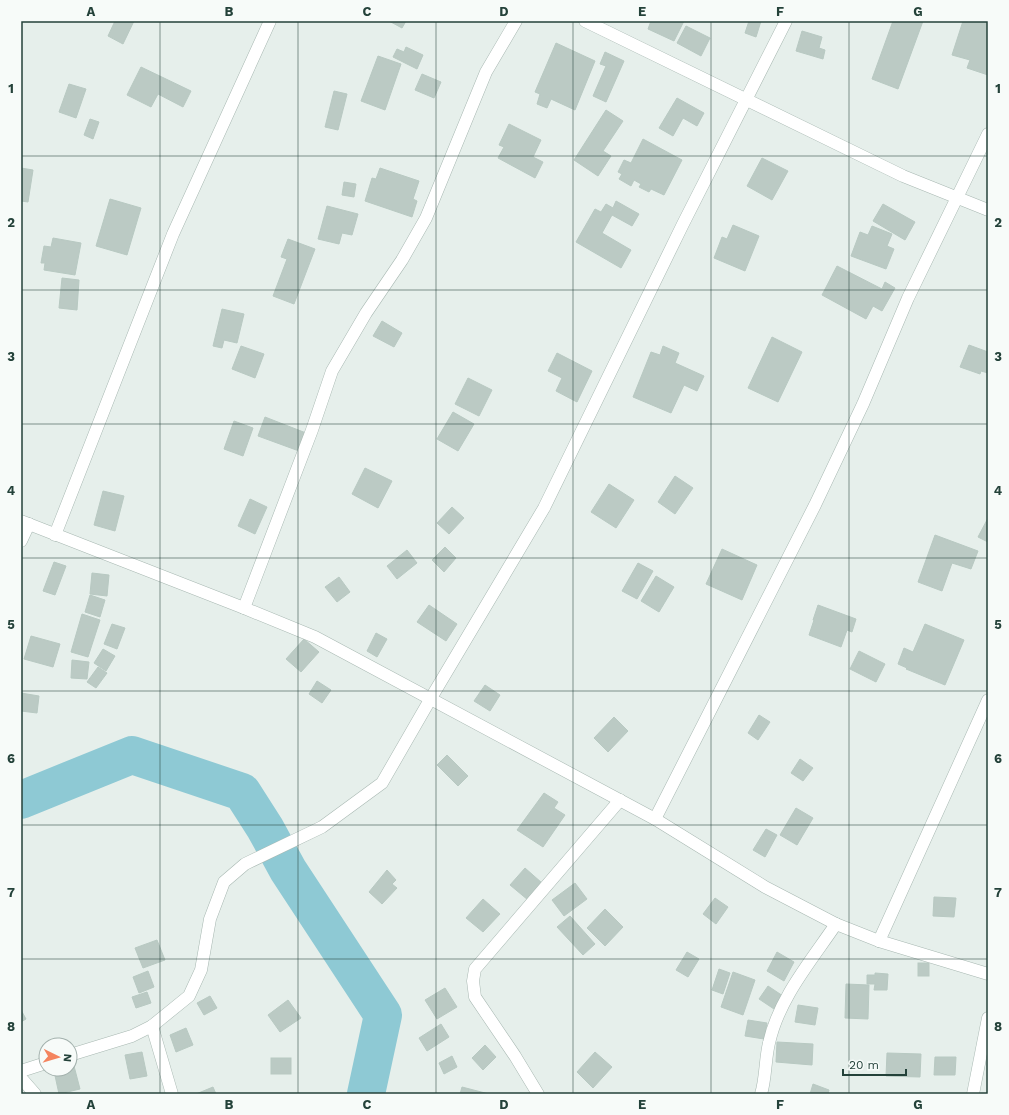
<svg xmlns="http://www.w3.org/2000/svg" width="1009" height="1115" font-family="'Work Sans',sans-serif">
<rect width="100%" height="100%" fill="#e6efeb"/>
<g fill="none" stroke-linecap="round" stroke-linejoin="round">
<!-- river -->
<path stroke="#8ec9d4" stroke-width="38" d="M21 800 132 755 242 792 265 828 288 870 383 1015 366 1094"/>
</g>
<!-- building -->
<g fill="#bbcac4" stroke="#b8c9c2">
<path d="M115 21H134L123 44 108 36Z"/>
<path d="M389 21H406L402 28Z"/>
<path d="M651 21H684L674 41 648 29Z"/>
<path d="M749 21H761L756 37 745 33Z"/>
<path d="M893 21H923L898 89 872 79Z"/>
<path d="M963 21H988V75L967 68 970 60 952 55Z"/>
<path d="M686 26 710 38 701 56 677 43Z"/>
<path d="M802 31 822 37 819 48 825 50 823 59 796 51Z"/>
<path d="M556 43 595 61 575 110 551 99 547 108 537 104 540 94 535 92Z"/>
<path d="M406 47 423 55 417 69 393 57 397 49 404 52Z"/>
<path d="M605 52 624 61 606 102 593 96 606 66 600 64Z"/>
<path d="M378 56 401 64 385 110 361 101Z"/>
<path d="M141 67 191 91 183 107 158 94 151 107 127 95Z"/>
<path d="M422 74 441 82 434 98 415 90Z"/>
<path d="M69 84 86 89 76 118 59 112Z"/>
<path d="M334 91 347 94 338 130 325 127Z"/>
<path d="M677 98 704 113 697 126 683 118 673 136 659 128Z"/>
<path d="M606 110 623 121 603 151 611 156 598 176 574 160Z"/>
<path d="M90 119 99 122 93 139 84 135Z"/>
<path d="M509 124 541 140 533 157 543 162 535 178 498 158 504 147 499 145Z"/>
<path d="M643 139 682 160 664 195 651 189 649 192 639 187 641 184 634 180 631 186 619 179 622 174 618 172 624 160 631 163Z"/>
<path d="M762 158 788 171 772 200 747 186Z"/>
<path d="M21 168 33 170 28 202 21 201Z"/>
<path d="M380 168 419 181 413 199 417 201 412 217 365 201 372 178 376 179Z"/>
<path d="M344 182 356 184 354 197 342 195Z"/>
<path d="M110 199 141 208 127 255 96 246Z"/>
<path d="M616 201 639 214 632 226 612 215 602 233 631 250 621 268 576 242 595 209 601 212 606 204 613 208Z"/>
<path d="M883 204 915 222 905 240 873 221Z"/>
<path d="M327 206 358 214 352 235 342 233 339 244 318 239Z"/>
<path d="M733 225 759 236 745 271 714 258 722 237 727 239Z"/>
<path d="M872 226 892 234 887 246 894 249 886 269 851 256 860 232 868 235Z"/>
<path d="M53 238 81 243 75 275 44 270 45 263H41L44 246 51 247Z"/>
<path d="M288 239 315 249 294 304 273 296 287 259 281 257Z"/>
<path d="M837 266 882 289 885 282 895 288 882 311 873 306 866 319 822 295Z"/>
<path d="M62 278 79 280 77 310 59 308Z"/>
<path d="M222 309 244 314 237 343 224 340 222 348 213 346Z"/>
<path d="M382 321 402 333 394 347 373 336Z"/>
<path d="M772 337 802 352 778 402 748 388Z"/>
<path d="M969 345 988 352V356L986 363 988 364V373L981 371 980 374 960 367Z"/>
<path d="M241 346 264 354 255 378 232 369Z"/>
<path d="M663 346 679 353 675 363 704 376 697 391 684 385 671 413 633 397 651 352 660 355Z"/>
<path d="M557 353 592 371 577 402 556 391 562 378 548 371Z"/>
<path d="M468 378 492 390 479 416 455 404Z"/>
<path d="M453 412 474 424 458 451 437 439Z"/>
<path d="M265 417 306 433 299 451 258 436Z"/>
<path d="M234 421 253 428 243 456 224 449Z"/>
<path d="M365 468 392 481 378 508 352 494Z"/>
<path d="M675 476 693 488 675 514 658 502Z"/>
<path d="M609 484 634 500 616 528 591 512Z"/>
<path d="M103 491 124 496 115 531 94 525Z"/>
<path d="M250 499 267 507 255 534 238 526Z"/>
<path d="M452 507 464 518 449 534 437 523Z"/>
<path d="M988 518V542L978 537Z"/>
<path d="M935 535 978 551 971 569 952 563 942 591 918 582Z"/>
<path d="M445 547 456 558 444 572 432 560Z"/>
<path d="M722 549 757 565 742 600 706 584Z"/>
<path d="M407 550 417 563 397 579 387 566Z"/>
<path d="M54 562 66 566 55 595 43 591Z"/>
<path d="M638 563 653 571 637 599 622 591Z"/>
<path d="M92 573 109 575 107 596 90 594Z"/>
<path d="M656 576 674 587 659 612 641 601Z"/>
<path d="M339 577 350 592 337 602 325 587Z"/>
<path d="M90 595 105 600 100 617 85 612Z"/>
<path d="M429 605 457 624 446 641 417 622Z"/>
<path d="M818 605 856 619 852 632 847 630 841 647 809 635 814 620H813Z"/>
<path d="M82 614 100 620 88 657 71 652Z"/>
<path d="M112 624 125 628 117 649 104 644Z"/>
<path d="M925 624 964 640 945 685 906 669 907 668 898 664 904 648 913 652Z"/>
<path d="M376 633 387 639 377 657 367 651Z"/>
<path d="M31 636 60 644 53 667 24 659Z"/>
<path d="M304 639 319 652 301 672 286 659Z"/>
<path d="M103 649 115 656 106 671 94 663Z"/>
<path d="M859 651 885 664 876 682 850 669Z"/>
<path d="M72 660 89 662 87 679 71 678Z"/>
<path d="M98 667 107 673 96 688 87 682Z"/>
<path d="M317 681 331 690 322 703 309 694Z"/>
<path d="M485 685 500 695 490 711 474 701Z"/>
<path d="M21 693 39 696 37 713 21 711Z"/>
<path d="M759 715 770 722 758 740 748 733Z"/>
<path d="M614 717 628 731 608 752 594 738Z"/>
<path d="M447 755 468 776 458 786 437 765Z"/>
<path d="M800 759 813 768 803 781 791 773Z"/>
<path d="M544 793 558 802 554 808 565 815 543 847 517 830Z"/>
<path d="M796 808 813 818 797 845 780 835Z"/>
<path d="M766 829 777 835 765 857 753 850Z"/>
<path d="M525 868 542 883 528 900 510 885Z"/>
<path d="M387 870 396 880 392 884 397 888 382 904 369 892Z"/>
<path d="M575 883 587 899 564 916 552 900Z"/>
<path d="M934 897 956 898 954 917 933 916Z"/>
<path d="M715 898 728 907 716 924 703 914Z"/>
<path d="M483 899 500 914 483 932 466 918Z"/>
<path d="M605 909 623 927 605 946 587 928Z"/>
<path d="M570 916 595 944 583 955 557 927Z"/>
<path d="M157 940 165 960 143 968 135 948Z"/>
<path d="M687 952 699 959 688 977 676 970Z"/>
<path d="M777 952 794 962 784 981 767 971Z"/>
<rect x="918" y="963" width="11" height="13"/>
<path d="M719 969 730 973 723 994 712 990Z"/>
<path d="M148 971 154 987 139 993 133 977Z"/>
<path d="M733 972 755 980 743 1015 721 1007Z"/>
<path d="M875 973 888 974 887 990H874L875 984H867V975H875Z"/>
<path d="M846 984 869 985 868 1019 845 1018Z"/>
<path d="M768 986 783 996 774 1009 759 999Z"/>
<path d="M445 988 457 1007 437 1019 425 1000Z"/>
<path d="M147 992 151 1003 136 1008 132 997Z"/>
<path d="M210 996 217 1008 204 1015 197 1003Z"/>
<path d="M288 1000 301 1018 280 1032 268 1015Z"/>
<path d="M798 1005 818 1008 815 1025 795 1022Z"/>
<path d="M21 1010 26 1019 21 1022Z"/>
<path d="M748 1020 767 1023 764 1039 745 1036Z"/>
<path d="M441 1024 449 1037 427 1051 419 1038Z"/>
<path d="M186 1028 193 1045 176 1052 170 1035Z"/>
<path d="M777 1042 813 1044 812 1065 776 1062Z"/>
<path d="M485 1045 496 1057 483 1070 472 1058Z"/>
<path d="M142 1052 147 1076 130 1079 125 1055Z"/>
<path d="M595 1052 612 1067 593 1088 577 1072Z"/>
<path d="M887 1053 921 1054 920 1077 886 1076Z"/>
<path d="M452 1056 457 1067 444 1074 439 1063Z"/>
<path d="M935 1057H956L955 1075H934Z"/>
<rect x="271" y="1058" width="20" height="16"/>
<path d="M74 1066 80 1089 59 1094 54 1071 63 1069H70V1067Z"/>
<path d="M813 1084 829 1090 828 1094H810Z"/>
<path d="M213 1087 216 1094H196Z"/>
<path d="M462 1087 489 1094H460Z"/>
</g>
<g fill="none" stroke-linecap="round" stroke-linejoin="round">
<!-- street casing -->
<g stroke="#a8b8b2" stroke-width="13">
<g id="street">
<path d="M585 21 903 176 988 210"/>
<path d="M21 521 244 608 315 637 655 819 765 887 836 924 879 941 988 974"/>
<path d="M55 535 173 234 270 21"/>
<path d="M21 541 29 524"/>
<path d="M244 608 312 430 332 371 366 313 402 260 426 218 486 72 516 21"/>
<path d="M655 819 815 505 863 404 908 298 988 134"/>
<path d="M879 941 988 700"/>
<path d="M152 1026 172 1094"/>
<path d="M70 1055 132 1036 152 1026 189 996 201 970 210 919 224 882 245 864 322 827 382 783 431 698 544 508 683 224 786 21"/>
<path d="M21 1071 46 1063"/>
<path d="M21 1078 35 1094"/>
<path d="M538 1094 515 1056 475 997 473 981 475 969 620 800"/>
<path d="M761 1094C766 1078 765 1059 769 1043 779 998 811 961 836 924"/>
<path d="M973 1094 988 1018"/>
</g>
</g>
<!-- street -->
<use href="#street" stroke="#fff" stroke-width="12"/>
</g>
<!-- grid -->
<path fill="none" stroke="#24423a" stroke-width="1" stroke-opacity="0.55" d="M160 21V1094M298 21V1094M436 21V1094M573 21V1094M711 21V1094M849 21V1094M21 156H988M21 290H988M21 424H988M21 558H988M21 691H988M21 825H988M21 959H988"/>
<!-- border -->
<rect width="1009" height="1115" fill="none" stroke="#f7fbf9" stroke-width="44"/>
<!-- north arrow -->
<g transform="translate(58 1057) rotate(95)"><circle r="19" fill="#f7fbf9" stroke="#a3b1ad"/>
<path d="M0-3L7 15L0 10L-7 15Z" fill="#f4845f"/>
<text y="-6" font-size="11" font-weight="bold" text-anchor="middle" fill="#24423a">N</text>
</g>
<!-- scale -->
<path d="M843 1069v6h63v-6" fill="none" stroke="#24423a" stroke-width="2"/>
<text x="849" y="1069" font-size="12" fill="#24423a" stroke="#f7fbf9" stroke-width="3" paint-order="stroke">20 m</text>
<rect x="22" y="22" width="965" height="1071" fill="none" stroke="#24423a" stroke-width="1.5"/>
<g font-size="13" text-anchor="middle" font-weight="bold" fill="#24423a">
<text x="91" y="16">A</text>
<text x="229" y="16">B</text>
<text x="367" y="16">C</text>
<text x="504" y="16">D</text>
<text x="642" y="16">E</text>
<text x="780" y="16">F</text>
<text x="918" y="16">G</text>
<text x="11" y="93">1</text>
<text x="998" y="93">1</text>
<text x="11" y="227">2</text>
<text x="998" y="227">2</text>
<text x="11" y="361">3</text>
<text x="998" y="361">3</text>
<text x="11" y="495">4</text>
<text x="998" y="495">4</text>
<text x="11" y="629">5</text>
<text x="998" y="629">5</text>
<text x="11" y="763">6</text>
<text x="998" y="763">6</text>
<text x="11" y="897">7</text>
<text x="998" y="897">7</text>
<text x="11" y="1031">8</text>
<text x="998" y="1031">8</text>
<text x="91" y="1109">A</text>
<text x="229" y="1109">B</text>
<text x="367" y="1109">C</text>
<text x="504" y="1109">D</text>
<text x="642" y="1109">E</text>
<text x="780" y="1109">F</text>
<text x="918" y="1109">G</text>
</g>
</svg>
